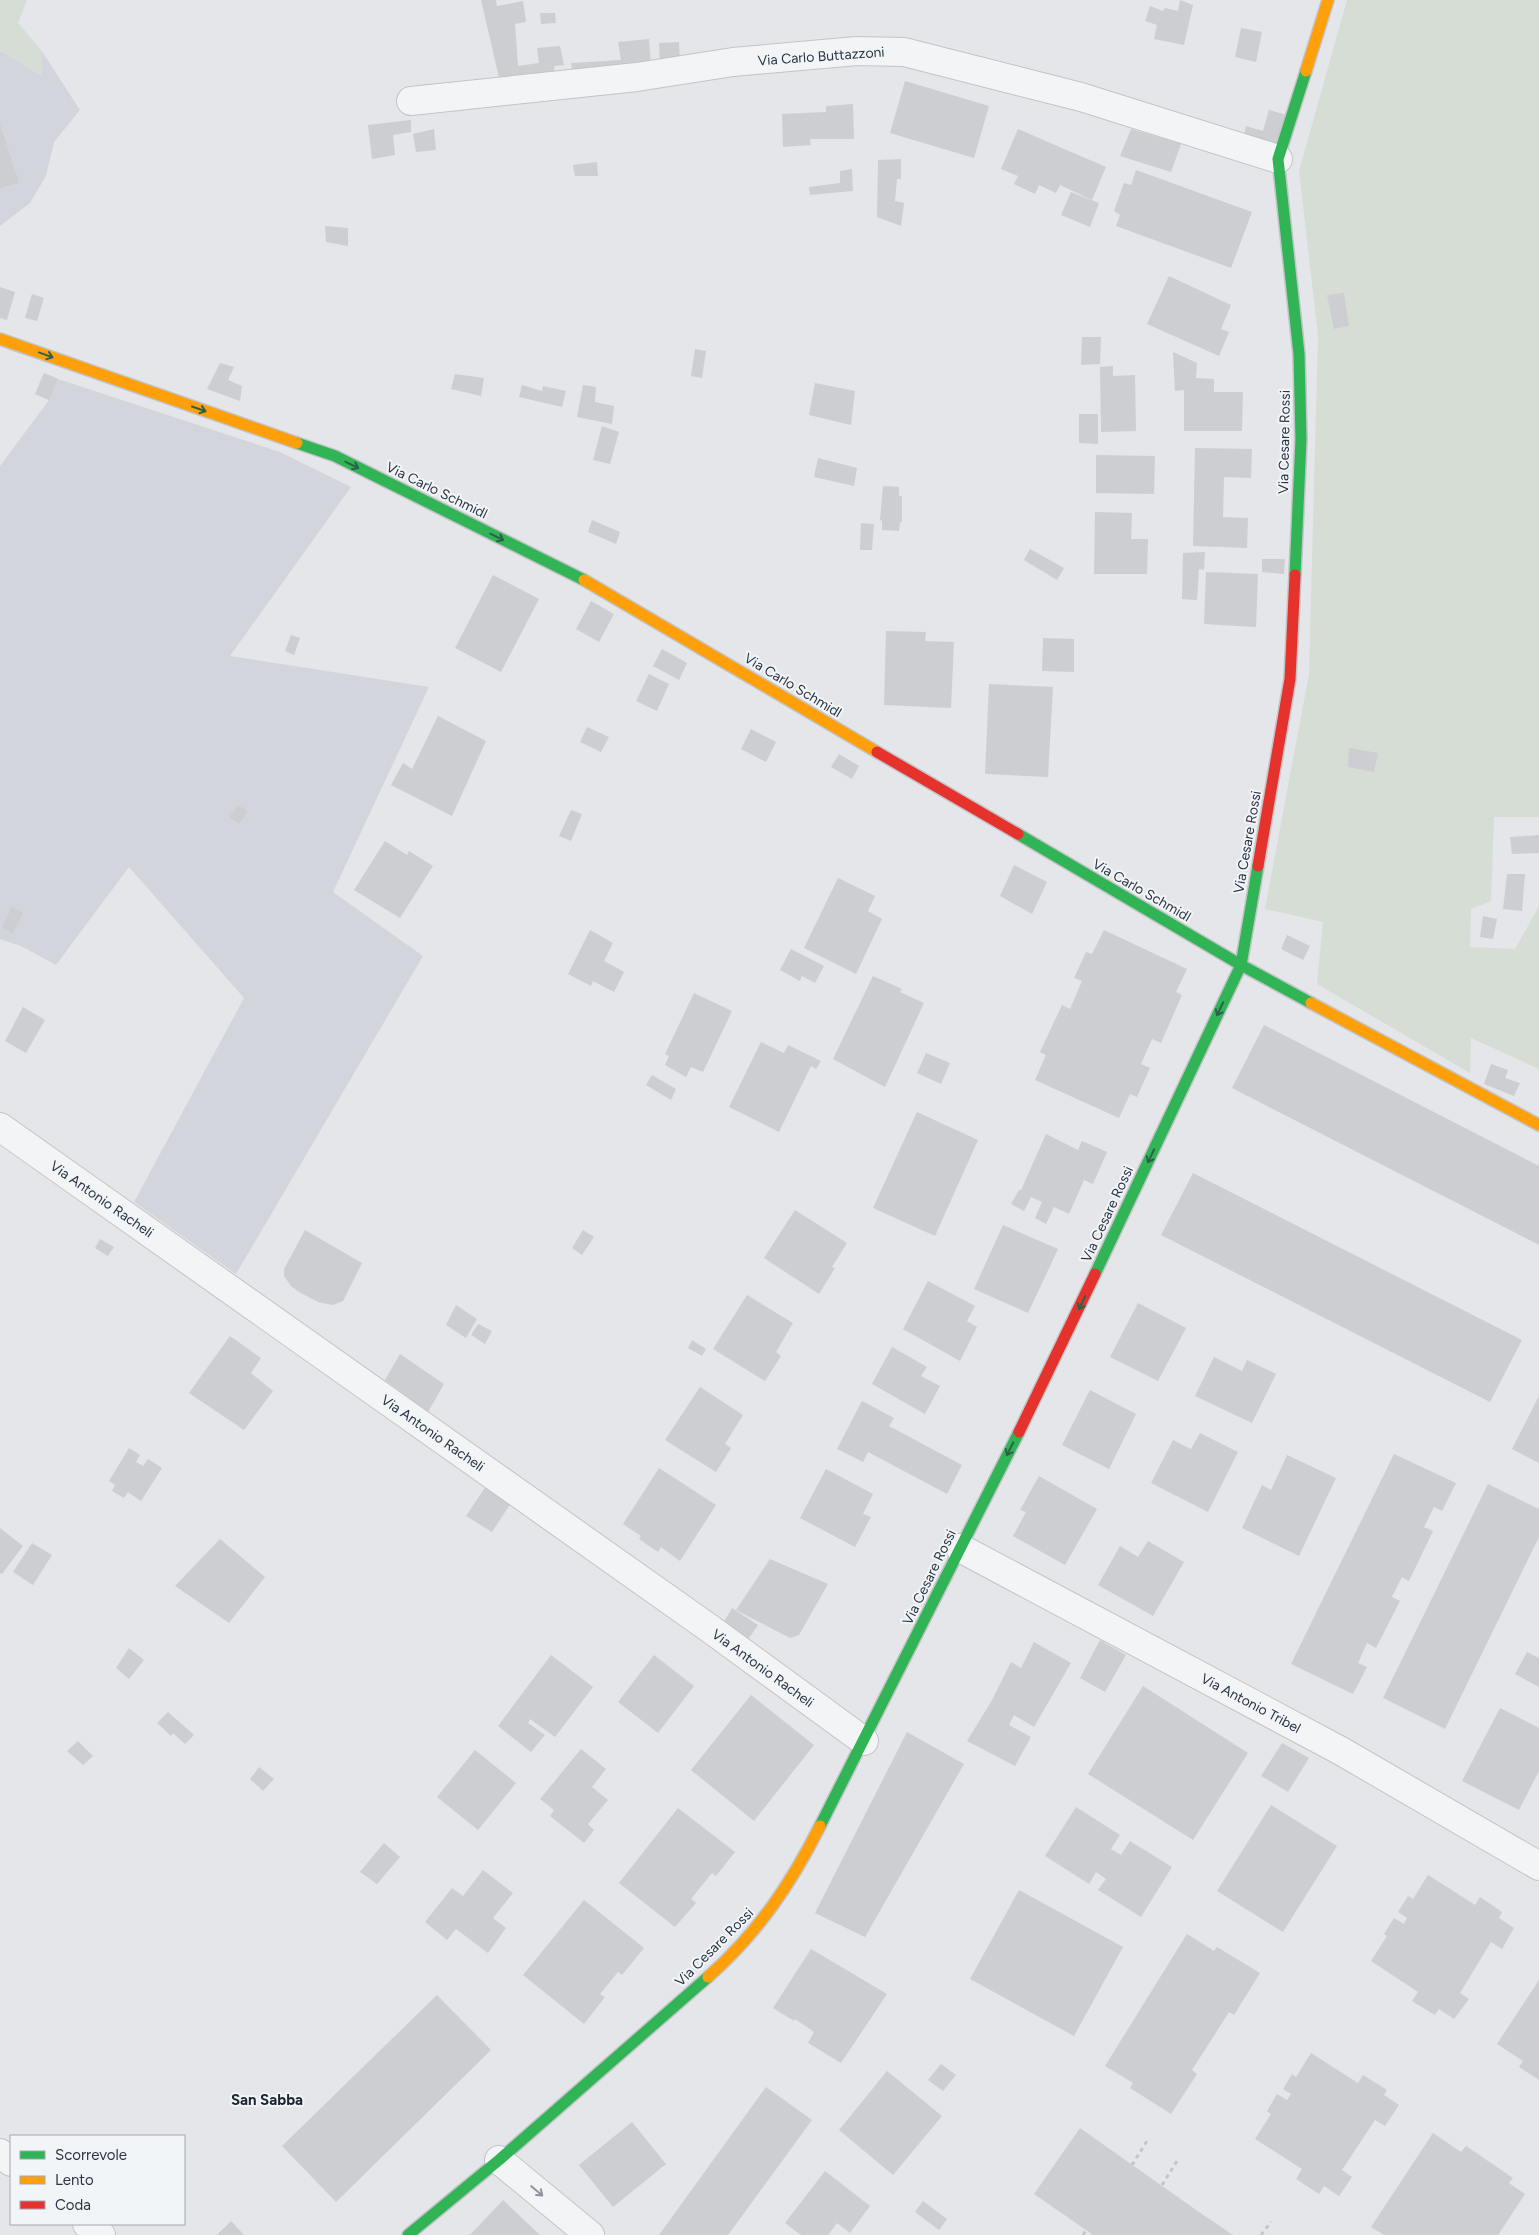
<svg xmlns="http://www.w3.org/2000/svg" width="1539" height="2235" font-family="Figtree,sans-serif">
<rect width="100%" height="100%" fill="#e4e6e9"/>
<!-- built -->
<g fill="#d2d6dc">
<path d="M41 50 80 110 54 142 46 176 30 203 0 226V52L2 51 42 76Z"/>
<path d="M44 373 58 379 280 452 351 487 230 656 429 687 333 892 423 956 236 1274 134 1202 244 998 129 867 56 965 21 946 0 939V466L49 400 35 394Z"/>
</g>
<!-- green -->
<g fill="#d5ddd4">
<path d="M0 0H27L18 23 41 50 42 76 2 51 0 52Z"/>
<path d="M1347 0H1539V817H1494L1491 901 1471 909 1470 947 1515 949 1539 906V1069L1471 1038 1470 1073 1317 984 1323 922 1265 909 1309 674 1318 335 1299 171Z"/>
</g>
<!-- building -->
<g fill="#ccced1">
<path d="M481 0H496L497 6 523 1 526 22 515 24 518 66 539 63 537 48 560 46 564 65 554 66 555 79 501 86Z"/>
<path d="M1180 0 1193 5 1184 45 1154 39 1157 25 1145 21 1150 6 1163 11 1165 8 1178 11Z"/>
<path d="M540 13H555L556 23 541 24Z"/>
<path d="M1241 28 1262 32 1256 62 1235 57Z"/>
<path d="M649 39 651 67 573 76 571 63 621 60 618 42Z"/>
<path d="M679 42 680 64 660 66 659 43Z"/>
<path d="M905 81 989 106 974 158 890 133Z"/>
<path d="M853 104 854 139H810L811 145 783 147 782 114 826 112V106Z"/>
<path d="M1269 110 1287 115 1275 149 1243 139 1246 126 1263 131Z"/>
<path d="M411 120V132L393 135 395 155 372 159 368 125Z"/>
<path d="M0 124 19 183 0 188Z"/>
<path d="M434 129 436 150 416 152 413 134Z"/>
<path d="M1018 129 1106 167 1092 200 1060 185 1056 193 1039 185 1035 194 1014 184 1018 176 1001 169Z"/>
<path d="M1131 129 1181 144 1171 172 1120 156Z"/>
<path d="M901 159V179H897L895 201 904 203 901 226 877 217 878 160Z"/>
<path d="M597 162 598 176H575L573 165Z"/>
<path d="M852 169 853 191 810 195 809 187 840 183V171Z"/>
<path d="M1136 170 1252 212 1231 268 1116 226 1120 215 1114 211 1124 183 1131 185Z"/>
<path d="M1071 192 1099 203 1090 227 1061 215Z"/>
<path d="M325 226 348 228V246L326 242Z"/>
<path d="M1169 276 1231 305 1221 329 1229 332 1219 356 1147 324Z"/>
<path d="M0 287 15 292 7 320 0 318Z"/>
<path d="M1344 293 1349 326 1334 329 1327 295Z"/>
<path d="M32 294 44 298 37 321 25 318Z"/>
<path d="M1082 337H1101L1100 364 1081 365Z"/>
<path d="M695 349 706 351 702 378 691 376Z"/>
<path d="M1173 352 1197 363 1196 378 1214 379V392H1243L1242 431H1184V390L1175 391Z"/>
<path d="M220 363 234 367 228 380 242 386 240 401 207 389Z"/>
<path d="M1113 366V376L1135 375 1136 431 1101 432 1100 367Z"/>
<path d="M44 373 58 379 49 400 35 394Z"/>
<path d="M455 374 484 378 481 396 451 389Z"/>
<path d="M815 383 855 391 851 425 809 415Z"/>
<path d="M522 385 542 391 543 386 566 391 562 407 519 397Z"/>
<path d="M583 385 596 387 595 402 614 406 612 424 577 417Z"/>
<path d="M1079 414H1098V444L1079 443Z"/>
<path d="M602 426 619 432 610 464 593 460Z"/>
<path d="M1195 448 1252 449 1251 478 1224 477 1223 517 1248 518 1247 548 1193 546Z"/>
<path d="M1096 455 1155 456 1154 494 1096 493Z"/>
<path d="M818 458 857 468 854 486 814 477Z"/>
<path d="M883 486 899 487V496H902V522H900L899 531 882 530V521L880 520Z"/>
<path d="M1095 512 1132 513 1131 539H1148L1147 574H1094Z"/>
<path d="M592 520 620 532 616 544 588 532Z"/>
<path d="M861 523 874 524 872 550H860Z"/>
<path d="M1030 549 1064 568 1057 580 1024 560Z"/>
<path d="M1205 552 1204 570 1199 569 1197 600 1182 599 1183 553Z"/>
<path d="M1262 559H1285L1284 574 1262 572Z"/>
<path d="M1206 572 1258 574 1256 627 1204 624Z"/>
<path d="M493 575 539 599 501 672 455 648Z"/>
<path d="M591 601 614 614 599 642 576 629Z"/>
<path d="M886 631 926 632 925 641 954 642 951 708 884 705Z"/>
<path d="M291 635 300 638 294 655 285 651Z"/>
<path d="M1043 638 1074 639V672L1042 671Z"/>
<path d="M662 649 687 663 679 680 653 666Z"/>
<path d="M649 674 669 684 657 711 636 701Z"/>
<path d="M989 684 1053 687 1048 777 985 774Z"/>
<path d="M438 716 486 741 452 816 391 785 403 763 412 769Z"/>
<path d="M587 727 609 737 601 752 580 742Z"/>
<path d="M751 729 776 742 766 762 741 749Z"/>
<path d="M1349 748 1378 753 1374 772 1348 767Z"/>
<path d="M839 754 859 766 852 779 831 767Z"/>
<path d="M238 805 248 811 239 824 229 817Z"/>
<path d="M571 810 582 814 571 841 559 836Z"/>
<path d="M1539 835V853L1512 854 1510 837Z"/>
<path d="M385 841 407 855 409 851 433 866 400 918 354 890Z"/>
<path d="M1014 865 1047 882 1032 914 1000 896Z"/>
<path d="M1507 874H1525L1522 911 1503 909Z"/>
<path d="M838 878 875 896 868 911 882 919 856 974 804 948Z"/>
<path d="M12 907 23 913 13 933 2 927Z"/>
<path d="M1483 916 1497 919 1493 939 1480 937Z"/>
<path d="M590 930 613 943 604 961 624 972 614 992 593 981 591 986 568 974Z"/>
<path d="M1104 930 1187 969 1176 992 1182 995 1161 1043 1152 1039 1141 1064 1150 1068 1137 1097 1130 1094 1119 1118 1035 1080 1046 1055 1040 1052 1062 1005 1070 1009 1082 981 1074 978 1086 952 1092 954Z"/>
<path d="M1287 935 1310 946 1303 960 1281 949Z"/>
<path d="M791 949 824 966 815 983 802 976 800 981 780 970Z"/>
<path d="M873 976 902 989 900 992 924 1003 885 1087 833 1059Z"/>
<path d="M694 993 732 1011 703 1072 691 1067 686 1077 665 1065 669 1056 665 1054Z"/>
<path d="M23 1007 45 1020 26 1053 5 1041Z"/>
<path d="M1264 1025 1539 1166V1245L1232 1088Z"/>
<path d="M761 1042 784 1053 788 1045 821 1061 816 1069 811 1066 779 1132 729 1107Z"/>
<path d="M926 1053 950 1063 941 1084 917 1073Z"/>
<path d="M1491 1064 1508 1070 1505 1078 1520 1083 1514 1096 1484 1084Z"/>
<path d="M652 1075 676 1089 671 1100 646 1085Z"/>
<path d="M917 1112 978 1140 935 1236 873 1208Z"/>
<path d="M1046 1134 1078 1150 1082 1141 1107 1152 1093 1184 1084 1180 1069 1214 1054 1207 1046 1224 1035 1218 1042 1202 1031 1197 1024 1211 1011 1204 1019 1190H1021Z"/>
<path d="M1193 1173 1522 1340 1490 1402 1161 1235Z"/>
<path d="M795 1210 847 1243 832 1267 835 1268 819 1294 764 1258Z"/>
<path d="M1003 1225 1058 1249 1028 1313 974 1289Z"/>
<path d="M305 1230 362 1263 343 1301 333 1305 318 1302 299 1292 291 1286 284 1276V1269Z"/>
<path d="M583 1230 594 1237 582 1255 572 1248Z"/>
<path d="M100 1239 114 1247 108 1256 95 1248Z"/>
<path d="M928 1281 975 1306 967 1321 977 1327 960 1361 903 1329Z"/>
<path d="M747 1295 793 1323 776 1352 781 1356 765 1381 713 1349Z"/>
<path d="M1138 1303 1186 1328 1158 1381 1110 1357Z"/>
<path d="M456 1305 477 1319 466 1338 446 1325Z"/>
<path d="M478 1324 492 1331 485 1344 471 1335Z"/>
<path d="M230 1336 261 1358 251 1373 273 1391 244 1430 189 1393Z"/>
<path d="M692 1340 706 1349 702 1356 688 1348Z"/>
<path d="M892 1347 927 1367 921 1376 940 1386 925 1414 872 1384Z"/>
<path d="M400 1354 444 1384 428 1412 385 1380Z"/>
<path d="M1214 1357 1242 1371 1247 1360 1276 1374 1252 1423 1195 1396Z"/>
<path d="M700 1387 743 1415 725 1444 731 1448 716 1472 665 1440Z"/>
<path d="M1090 1390 1136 1414 1109 1469 1062 1445Z"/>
<path d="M1539 1396V1463L1512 1449Z"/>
<path d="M862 1401 894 1418 889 1426 962 1465 947 1494 868 1452 863 1462 837 1449Z"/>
<path d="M1200 1433 1238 1452 1208 1512 1151 1483 1173 1440 1191 1449Z"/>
<path d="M129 1448 140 1455 136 1462 143 1466 148 1459 162 1468 141 1501 128 1492 124 1498 112 1491 115 1485 109 1481Z"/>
<path d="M1394 1454 1456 1483 1442 1511 1434 1507 1424 1527 1433 1531 1409 1581 1402 1577 1392 1597 1400 1601 1376 1648 1367 1643 1358 1663 1367 1667 1353 1694 1291 1664Z"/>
<path d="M1287 1455 1336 1478 1299 1556 1242 1528 1262 1485 1271 1490Z"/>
<path d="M659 1468 716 1505 680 1561 661 1547 658 1552 639 1539 641 1536 623 1524Z"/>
<path d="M826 1469 873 1494 863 1514 871 1517 855 1547 800 1518Z"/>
<path d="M1039 1476 1097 1509 1065 1565 1013 1536 1026 1512 1020 1510Z"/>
<path d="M1488 1484 1539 1509V1537L1445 1729 1383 1698Z"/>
<path d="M486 1486 511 1503 492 1532 466 1516Z"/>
<path d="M0 1528 23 1546 2 1574 0 1573Z"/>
<path d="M220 1539 265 1577 229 1623 175 1586Z"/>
<path d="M1148 1541 1184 1562 1153 1616 1098 1585 1120 1546 1138 1557Z"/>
<path d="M32 1543 52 1555 33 1585 13 1572Z"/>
<path d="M770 1559 828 1584 799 1635 790 1638 736 1610Z"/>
<path d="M732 1608 758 1625 747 1641 722 1625Z"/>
<path d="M1100 1640 1126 1655 1105 1692 1080 1678Z"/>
<path d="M1034 1642 1071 1663 1034 1727 1014 1715 1009 1725 1031 1737 1015 1766 967 1741 991 1702 1011 1662 1021 1668Z"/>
<path d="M129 1648 144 1660 129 1679 116 1668Z"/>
<path d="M1527 1652 1539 1658V1687L1515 1674Z"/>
<path d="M551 1655 593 1687 555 1737 530 1719 528 1723 545 1735 531 1752 498 1726Z"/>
<path d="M654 1655 694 1686 658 1733 618 1702Z"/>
<path d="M1143 1686 1248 1753 1193 1840 1088 1774Z"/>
<path d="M751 1695 814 1745 754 1821 691 1770Z"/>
<path d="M1500 1708 1539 1728V1771L1519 1810 1462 1781Z"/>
<path d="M168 1712 194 1735 185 1744 173 1733 171 1736 157 1723Z"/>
<path d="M907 1732 964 1764 865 1937 815 1913Z"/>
<path d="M78 1741 93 1756 83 1765 67 1751Z"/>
<path d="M1282 1743 1309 1758 1288 1792 1261 1776Z"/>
<path d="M581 1749 606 1769 592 1787 608 1800 588 1824 594 1830 584 1843 550 1816 554 1810 540 1799Z"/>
<path d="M475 1750 516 1783 478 1830 437 1797Z"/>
<path d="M259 1767 274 1779 263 1791 250 1779Z"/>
<path d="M1271 1805 1337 1846 1283 1932 1217 1891Z"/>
<path d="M1076 1807 1120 1835 1111 1849 1121 1855 1130 1841 1172 1867 1141 1917 1098 1890 1106 1879 1096 1872 1089 1884 1045 1856Z"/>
<path d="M678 1808 735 1852 716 1876 712 1873 691 1899 696 1903 675 1927 619 1883Z"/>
<path d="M384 1843 400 1857 377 1884 360 1872Z"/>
<path d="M483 1870 513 1893 493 1918 506 1928 488 1953 456 1929 447 1940 425 1922 452 1888 463 1896Z"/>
<path d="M1428 1875 1475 1905 1480 1897 1502 1912 1499 1918 1514 1928 1502 1949 1491 1942 1460 1993 1469 1999 1454 2019 1439 2009 1435 2015 1412 2001 1418 1992 1371 1961 1387 1936 1384 1934 1394 1918 1404 1924 1407 1918 1398 1912 1408 1896 1413 1899Z"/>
<path d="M1019 1890 1123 1947 1074 2036 970 1979Z"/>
<path d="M584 1900 644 1948 622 1975 618 1972 600 1994 605 1997 584 2024 523 1975Z"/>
<path d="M1187 1934 1214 1951 1217 1947 1260 1973 1234 2015 1229 2012 1192 2070 1197 2074 1171 2114 1130 2088 1133 2083 1105 2066Z"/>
<path d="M811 1949 887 1994 841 2063 808 2043 814 2032 795 2019 794 2021 773 2008Z"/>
<path d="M1539 1980V2080L1519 2067 1523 2061 1497 2044Z"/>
<path d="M437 1995 491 2050 336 2202 282 2146Z"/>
<path d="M1311 2053 1358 2083 1363 2075 1387 2090 1384 2095 1399 2105 1385 2126 1375 2120 1342 2170 1352 2177 1339 2196 1324 2186 1319 2194 1296 2179 1302 2169 1255 2139 1271 2114 1267 2111 1277 2094 1287 2100 1291 2094 1283 2089 1292 2074 1296 2077Z"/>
<path d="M941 2064 956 2075 943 2091 928 2080Z"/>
<path d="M887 2071 942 2116 893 2175 839 2130Z"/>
<path d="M766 2087 812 2120 728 2235H659Z"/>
<path d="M632 2122 666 2164 613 2207 579 2165Z"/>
<path d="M1080 2128 1199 2212 1233 2235H1093L1086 2230 1034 2194Z"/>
<path d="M1433 2133 1461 2152 1466 2146 1513 2178 1509 2183 1525 2194 1498 2235H1384L1371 2227Z"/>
<path d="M825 2171 870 2206 850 2233 837 2223 828 2235H801L785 2223Z"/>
<path d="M503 2200 540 2235H470Z"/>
<path d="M923 2201 947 2219 939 2230 915 2212Z"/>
<path d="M231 2221 244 2235H217Z"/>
</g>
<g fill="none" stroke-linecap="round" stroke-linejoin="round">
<!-- street casing -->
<g stroke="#c2c4c7" stroke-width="30">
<g id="street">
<path d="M411 101 637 77 733 62 857 51 904 52 1081 97 1278 159"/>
<path d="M0 1127 709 1628 864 1741"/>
<path d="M960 1548 1341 1751 1539 1866"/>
<path d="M0 2153 11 2162"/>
<path d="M499 2160 590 2235"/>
<path d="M87 2224 101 2235"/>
</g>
</g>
<!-- fast casing -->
<g stroke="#c2c4c7" stroke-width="14">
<g id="fast">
<path d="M297 443 335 456 584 580"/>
<path d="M1295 575 1301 439 1299 354 1278 159 1306 71"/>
<path d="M1018 834 1241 965 1311 1003"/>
<path d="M1095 1274 1241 965 1258 866"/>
<path d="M820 1826 1019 1432"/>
<path d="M408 2235 499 2160 708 1977"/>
</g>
</g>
<!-- slow casing -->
<g stroke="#c2c4c7" stroke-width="14">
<g id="slow">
<path d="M1306 71 1328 0"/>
<path d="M0 339 297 443"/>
<path d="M584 580 877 752"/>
<path d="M1311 1003 1539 1125"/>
<path d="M708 1977C757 1934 791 1884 820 1826"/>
</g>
</g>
<!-- jam casing -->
<g stroke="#c2c4c7" stroke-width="14">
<g id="jam">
<path d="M877 752 1018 834"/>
<path d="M1258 866 1290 679 1295 575"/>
<path d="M1019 1432 1095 1274"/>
</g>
</g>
<!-- path -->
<g stroke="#c3c5c9" stroke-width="3" stroke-dasharray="4 4" stroke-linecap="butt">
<path d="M1132 2165 1147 2141"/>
<path d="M1162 2185 1177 2161"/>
<path d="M1083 2235 1086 2230"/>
<path d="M1261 2235 1271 2222"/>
</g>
<!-- street -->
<use href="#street" stroke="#f3f4f6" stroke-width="28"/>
<!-- fast -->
<use href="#fast" stroke="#30b455" stroke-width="11"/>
<!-- slow -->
<use href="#slow" stroke="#ff9f0a" stroke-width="11"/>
<!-- jam -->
<use href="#jam" stroke="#e5322d" stroke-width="11"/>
</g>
<!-- one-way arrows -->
<defs><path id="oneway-shaft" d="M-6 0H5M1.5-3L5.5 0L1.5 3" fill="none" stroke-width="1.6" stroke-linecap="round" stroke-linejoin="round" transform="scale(1.25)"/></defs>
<g stroke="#2c6149">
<use href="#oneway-shaft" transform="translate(46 355) rotate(20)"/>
<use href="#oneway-shaft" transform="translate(199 409) rotate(19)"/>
<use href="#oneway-shaft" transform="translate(352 465) rotate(26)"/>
<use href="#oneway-shaft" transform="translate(497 537) rotate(26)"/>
<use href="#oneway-shaft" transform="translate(1220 1009) rotate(115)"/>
<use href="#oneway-shaft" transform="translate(1151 1156) rotate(115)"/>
<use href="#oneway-shaft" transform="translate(1082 1303) rotate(115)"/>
<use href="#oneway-shaft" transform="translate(1010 1449) rotate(117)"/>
</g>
<use stroke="#8e949c" href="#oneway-shaft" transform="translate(537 2191) rotate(40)"/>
<g text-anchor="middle" stroke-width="4" stroke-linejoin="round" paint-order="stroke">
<!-- street labels -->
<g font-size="14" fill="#2a3443" stroke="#f2f5f8">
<text transform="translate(821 56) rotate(-4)" y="5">Via Carlo Buttazzoni</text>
<text transform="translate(1284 442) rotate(-89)" y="5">Via Cesare Rossi</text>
<text transform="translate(437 490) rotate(26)" y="5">Via Carlo Schmidl</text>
<text transform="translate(793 685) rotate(31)" y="5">Via Carlo Schmidl</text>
<text transform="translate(1247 842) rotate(-80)" y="5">Via Cesare Rossi</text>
<text transform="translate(1142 890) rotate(30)" y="5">Via Carlo Schmidl</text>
<text transform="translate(102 1199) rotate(35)" y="5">Via Antonio Racheli</text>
<text transform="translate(1107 1214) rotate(-65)" y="5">Via Cesare Rossi</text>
<text transform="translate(433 1433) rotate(35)" y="5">Via Antonio Racheli</text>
<text transform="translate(929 1577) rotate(-64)" y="5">Via Cesare Rossi</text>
<text transform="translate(763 1668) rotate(36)" y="5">Via Antonio Racheli</text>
<text transform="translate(1251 1703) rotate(28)" y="5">Via Antonio Tribel</text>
<text transform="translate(714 1947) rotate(-45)" y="5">Via Cesare Rossi</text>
</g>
<!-- neighbourhood labels -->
<g font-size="15" font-weight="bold" fill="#1c2534" stroke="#f2f5f8">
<text x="267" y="2105">San Sabba</text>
</g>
</g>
<!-- legend -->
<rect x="10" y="2135" width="175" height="90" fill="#f2f5f8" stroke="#a2a8b0"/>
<rect x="20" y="2151" width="25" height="8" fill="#30b455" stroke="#a2a8b0"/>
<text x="55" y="2160" font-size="15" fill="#2a3443">Scorrevole</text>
<rect x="20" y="2176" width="25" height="8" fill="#ff9f0a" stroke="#a2a8b0"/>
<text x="55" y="2185" font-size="15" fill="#2a3443">Lento</text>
<rect x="20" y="2201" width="25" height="8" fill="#e5322d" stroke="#a2a8b0"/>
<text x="55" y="2210" font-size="15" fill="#2a3443">Coda</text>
</svg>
